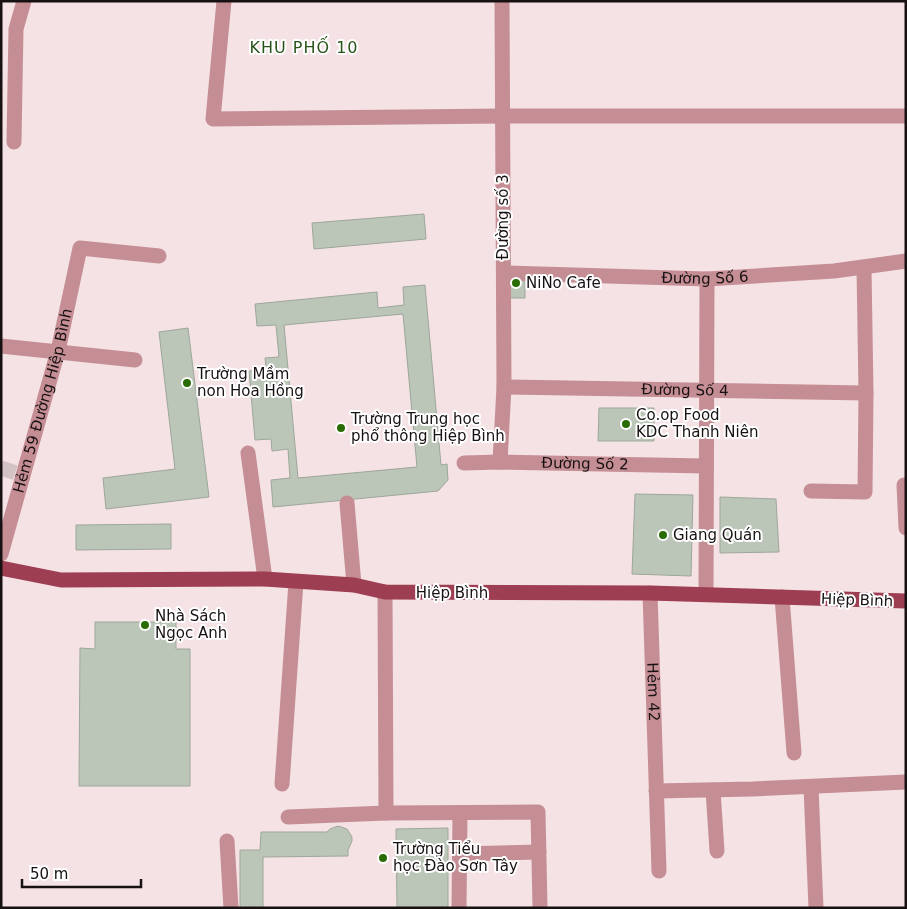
<svg xmlns="http://www.w3.org/2000/svg" width="907" height="909" font-family="'DejaVu Sans',sans-serif">
<rect width="100%" height="100%" fill="#f5e2e4"/>
<!-- building -->
<g fill="#bbc5b8" stroke="#9da79a" fill-rule="evenodd">
<path d="M424 214 426 239 314 249 312 223Z"/>
<path d="M508 277 525 278V298H507Z"/>
<path d="M425 285 441 465 447 464 448 480 438 491 273 507 271 480 290 478 288 449 272 451 271 439 255 440 249 371 266 369 265 358 279 357 276 325 257 326 255 304 377 292 378 308 404 305 403 287ZM403 314 417 467 298 478 284 325Z"/>
<path d="M188 328 209 497 106 509 103 478 175 469 159 332Z"/>
<path d="M599 408H654V441H598Z"/>
<path d="M635 494 693 495 691 576 632 574Z"/>
<path d="M720 497 776 499 779 552 720 553Z"/>
<path d="M171 524V549L76 550V525Z"/>
<path d="M95 622H176V649H190V786H79L80 648 95 649Z"/>
<path d="M338 826 347 829 352 837V841L348 850V856L263 857V908H240V850H260L261 832H327L330 829Z"/>
<path d="M448 828V907L397 908 396 829Z"/>
</g>
<g fill="none" stroke-linecap="round" stroke-linejoin="round">
<!-- minor-tunnel -->
<path stroke="#d4c3c4" stroke-width="15" stroke-dasharray="15 8" stroke-linecap="butt" d="M1 468 23 475"/>
<!-- minor -->
<g stroke="#c58e95" stroke-width="15">
<path d="M224 1 213 119 503 116H906"/>
<path d="M14 142 16 29 24 1"/>
<path id="s1" d="M504 273 707 279 834 271 906 261"/>
<path d="M1 346 135 360"/>
<path id="s2" d="M504 387 866 393"/>
<path d="M248 453 265 579"/>
<path d="M500 462 504 387 502 1"/>
<path id="s3" d="M464 463 500 462 706 466"/>
<path d="M906 485H904L906 528"/>
<path d="M811 491 865 492 866 393 864 268"/>
<path d="M347 503 354 585"/>
<path id="s4" d="M1 554 58 351 80 248 159 256"/>
<path d="M385 592 386 813"/>
<path id="s5" d="M650 593 659 871"/>
<path d="M706 594 707 279"/>
<path d="M782 597 794 753"/>
<path d="M282 784 296 582"/>
<path d="M811 787 816 908"/>
<path d="M713 790 717 851"/>
<path d="M656 791 753 789 906 782"/>
<path d="M288 817 386 813 538 812 540 908"/>
<path d="M227 841 231 908"/>
<path d="M460 854 539 852"/>
<path d="M459 908 460 813"/>
</g>
<!-- major -->
<path stroke="#9e3e52" stroke-width="15" d="M1 568 61 580 265 579 354 585 385 592 650 593 906 601"/>
</g>
<!-- markers -->
<g fill="#286c03" stroke="#fff" stroke-width="2">
<circle cx="516" cy="283" r="5"/>
<circle cx="187" cy="383" r="5"/>
<circle cx="626" cy="424" r="5"/>
<circle cx="341" cy="428" r="5"/>
<circle cx="663" cy="535" r="5"/>
<circle cx="145" cy="625" r="5"/>
<circle cx="383" cy="858" r="5"/>
</g>
<g text-anchor="middle" stroke-width="4" stroke-linejoin="round" paint-order="stroke">
<!-- street labels -->
<g font-size="15" fill="#171112" stroke="#fff">
<text transform="translate(503 217) rotate(-90)" y="5">Đường số 3</text>
<text dy="5" stroke="none"><textPath href="#s1" startOffset="201">Đường Số 6</textPath></text>
<text dy="5" stroke="none"><textPath href="#s2" startOffset="181">Đường Số 4</textPath></text>
<text dy="5" stroke="none"><textPath href="#s4" startOffset="159">Hẻm 59 Đường Hiệp Bình</textPath></text>
<text dy="5" stroke="none"><textPath href="#s3" startOffset="121">Đường Số 2</textPath></text>
<text x="452" y="598">Hiệp Bình</text>
<text transform="translate(857 600) rotate(2)" y="5">Hiệp Bình</text>
<text dy="5" stroke="none"><textPath href="#s5" startOffset="99">Hẻm 42</textPath></text>
</g>
<!-- poi labels -->
<g font-size="15" fill="#171112" stroke="#fff" text-anchor="start">
<text x="526" y="288">NiNo Cafe</text>
<text x="197" y="379">Trường Mầm<tspan x="197" dy="17">non Hoa Hồng</tspan></text>
<text x="636" y="420">Co.op Food<tspan x="636" dy="17">KDC Thanh Niên</tspan></text>
<text x="351" y="424">Trường Trung học<tspan x="351" dy="17">phổ thông Hiệp Bình</tspan></text>
<text x="673" y="540">Giang Quán</text>
<text x="155" y="621">Nhà Sách<tspan x="155" dy="17">Ngọc Anh</tspan></text>
<text x="393" y="854">Trường Tiểu<tspan x="393" dy="17">học Đào Sơn Tây</tspan></text>
</g>
<!-- neighbourhood labels -->
<g font-size="16" letter-spacing="1" fill="#295419" stroke="#fff">
<text x="304" y="53">KHU PHỐ 10</text>
</g>
</g>
<!-- border -->
<rect width="907" height="909" fill="none" stroke="#171112" stroke-width="5"/>
<!-- scale -->
<path d="M22 879v8h119v-8" fill="none" stroke="#171112" stroke-width="2.5"/>
<text x="30" y="879" font-size="15" fill="#171112" stroke="#ffffff" stroke-width="4" paint-order="stroke">50 m</text>
</svg>
